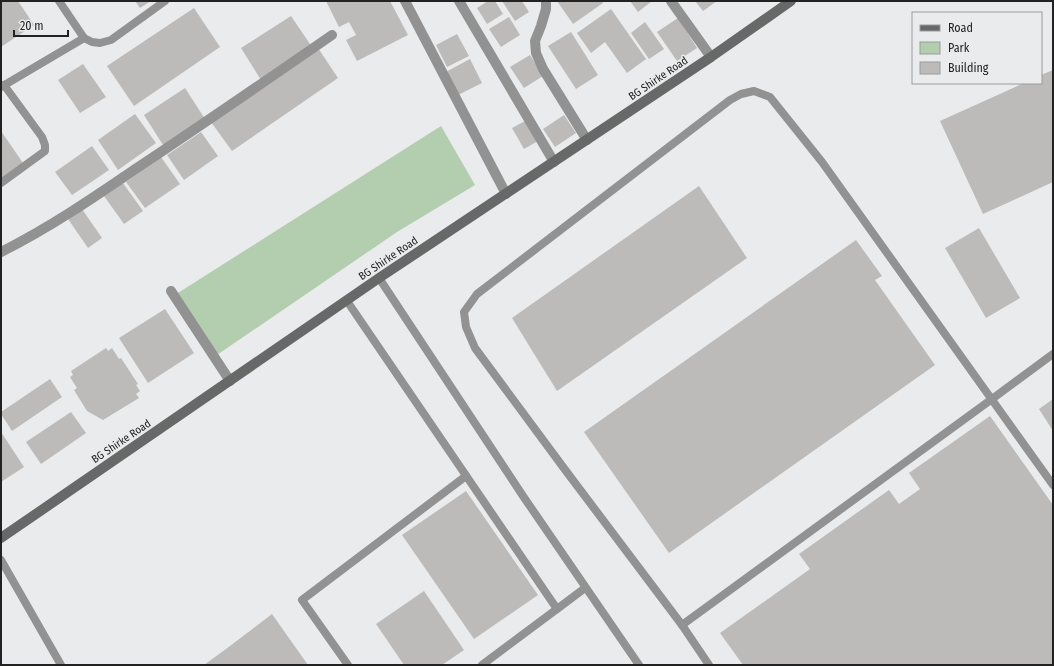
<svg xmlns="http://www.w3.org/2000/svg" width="1054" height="666" font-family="'Fira Sans Condensed',sans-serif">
<rect width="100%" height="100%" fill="#eaebec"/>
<!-- green -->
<path fill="#b3cdaf" d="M441 126 475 185 397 232 211 359 170 298Z"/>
<!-- building -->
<g fill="#bcbbba">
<path d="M1 1H18L34 25 1 47Z"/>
<path d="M135 1H151L140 8Z"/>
<path d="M326 1H390L408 35 357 61 346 40 356 35 349 22 339 27Z"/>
<path d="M488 1H495L503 14 487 24 477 8Z"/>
<path d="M502 1H522L529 12 515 21Z"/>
<path d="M557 1H602L603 3 573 24Z"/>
<path d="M630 1H652L638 12Z"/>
<path d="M695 1H717L703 11Z"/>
<path d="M194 8 220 47 134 106 107 66Z"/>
<path d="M611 9 646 59 627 73 605 42 591 53 577 33Z"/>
<path d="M291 16 312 47 261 80 241 48Z"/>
<path d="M509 17 520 35 501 47 489 29Z"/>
<path d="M678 18 697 48 677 61 657 32Z"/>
<path d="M645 22 664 49 649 59 631 33Z"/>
<path d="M571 32 598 75 576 89 548 46Z"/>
<path d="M457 34 469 56 447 67 436 45Z"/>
<path d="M318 48 338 78 232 151 211 122Z"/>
<path d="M530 55 543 76 524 88 510 67Z"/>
<path d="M470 59 482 83 456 96 444 73Z"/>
<path d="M83 64 106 97 80 113 58 80Z"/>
<path d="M1053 70V182L983 214 940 121 1024 83H1041V75Z"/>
<path d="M185 88 205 119 163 145 144 115Z"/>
<path d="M135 114 156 143 118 170 98 140Z"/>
<path d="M564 115 576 133 555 147 543 129Z"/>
<path d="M527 120 538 141 524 149 512 128Z"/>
<path d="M1 131 23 163 1 179Z"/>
<path d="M201 132 218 156 184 180 167 155Z"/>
<path d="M92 146 109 170 72 195 55 172Z"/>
<path d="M161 157 180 184 145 208 126 182Z"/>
<path d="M123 183 143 211 124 224 104 196Z"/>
<path d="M699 186 747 258 557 391 512 318Z"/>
<path d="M82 209 102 238 88 248 68 219Z"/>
<path d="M979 228 1020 298 986 318 945 248Z"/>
<path d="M856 240 882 276 875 280 935 365 669 553 584 432Z"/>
<path d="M165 309 194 353 148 383 119 338Z"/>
<path d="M106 348 108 351 112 348 119 359 121 358 138 384 136 385 140 391 136 394 139 398 103 420 87 411 74 390 77 388 70 377 73 375 71 371Z"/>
<path d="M50 379 62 397 12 431 1 414V412Z"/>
<path d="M1053 399V431L1039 409Z"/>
<path d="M71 412 86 433 41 464 26 442Z"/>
<path d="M990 416 1053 505V665H743L720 633 810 569 799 554 889 490 899 504 920 489 909 473Z"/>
<path d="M1 432 24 467 1 482Z"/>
<path d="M466 491 538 595 474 639 402 535Z"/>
<path d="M424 591 464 650 442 665H404L376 624Z"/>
<path d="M272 614 308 665H204L226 649Z"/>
</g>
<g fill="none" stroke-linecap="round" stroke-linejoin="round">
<!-- lane -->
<g stroke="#929292" stroke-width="8">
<path d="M59 1 84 38 92 42 100 43 111 40 165 1"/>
<path d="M1 87 84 38"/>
<path d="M1 183 45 151V145L42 137 4 85"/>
<path d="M379 278 523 496 639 665"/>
<path d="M347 301 557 609 585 588"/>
<path d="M1053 354 992 399 682 625 566 471 475 348 466 327 464 312 477 294 730 100 741 94 754 91 770 97 822 162 1053 485"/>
<path d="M1 560 61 665"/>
<path d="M682 625 709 665"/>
<path d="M348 665 302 600 466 476"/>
<path d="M482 665 557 609"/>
</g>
<!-- street -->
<g stroke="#929292" stroke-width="10">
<path d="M405 1 506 194"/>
<path d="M459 1 554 162"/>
<path d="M546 1V9L541 26 535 41 536 53 543 69 587 140"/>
<path d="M671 1 711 57"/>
<path d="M1 252C49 228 93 198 137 168 203 124 267 80 332 35"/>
<path d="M171 291 230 381"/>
</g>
<!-- secondary -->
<path stroke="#676868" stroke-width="10" d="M1 538 379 278 711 57 791 1"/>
</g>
<g text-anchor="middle" stroke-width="3" stroke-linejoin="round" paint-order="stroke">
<!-- street labels -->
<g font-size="11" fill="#222" stroke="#eaebec">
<text transform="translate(658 78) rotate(-34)" y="4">BG Shirke Road</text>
<text transform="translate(388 258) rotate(-34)" y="4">BG Shirke Road</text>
<text transform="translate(121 441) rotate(-34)" y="4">BG Shirke Road</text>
</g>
</g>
<!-- border -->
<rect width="1054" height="666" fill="none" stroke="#222222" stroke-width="4"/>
<!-- legend -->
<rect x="912" y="12" width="130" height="72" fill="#eaebec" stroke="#9a9b9b"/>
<rect x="920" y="25" width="20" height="6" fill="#676868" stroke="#9a9b9b"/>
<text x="948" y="32" font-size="12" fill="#222222">Road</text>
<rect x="920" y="42" width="20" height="12" fill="#b3cdaf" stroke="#9a9b9b"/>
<text x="948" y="52" font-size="12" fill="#222222">Park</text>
<rect x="920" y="62" width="20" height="12" fill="#bcbbba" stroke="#9a9b9b"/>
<text x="948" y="72" font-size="12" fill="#222222">Building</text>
<!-- scale -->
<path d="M14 30v6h54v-6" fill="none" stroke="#222222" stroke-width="2"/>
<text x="20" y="30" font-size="12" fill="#222222" stroke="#eaebec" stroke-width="3" paint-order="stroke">20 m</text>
</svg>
